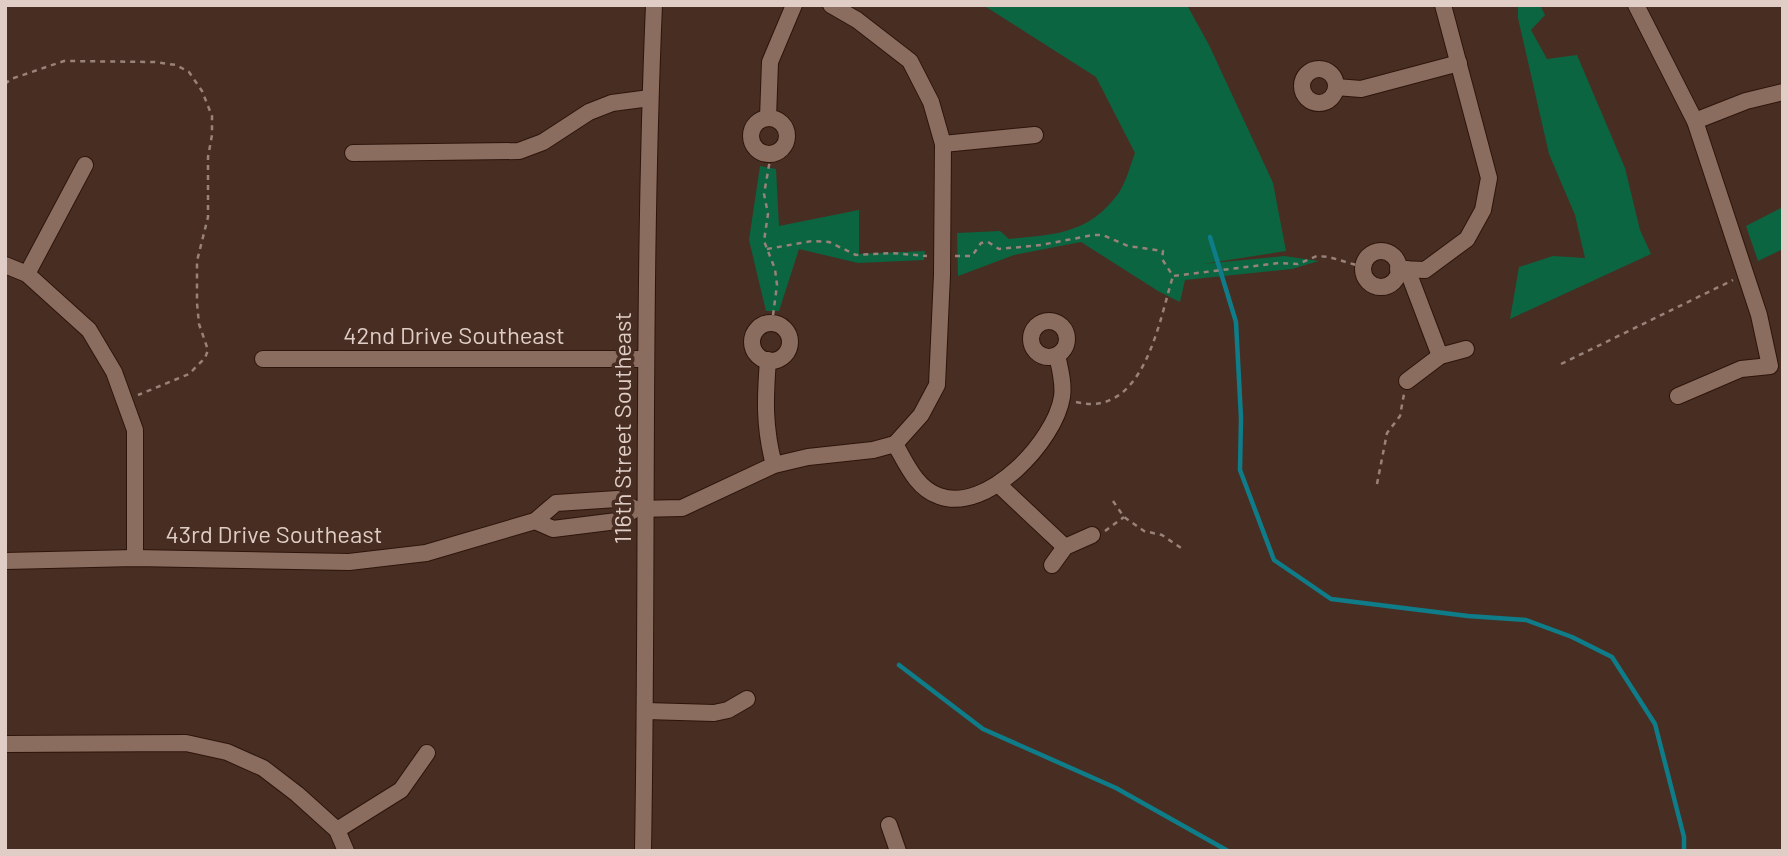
<svg xmlns="http://www.w3.org/2000/svg" width="1788" height="856" font-family="Barlow,sans-serif">
<rect width="100%" height="100%" fill="#482e22"/>
<!-- green -->
<g fill="#0b6541">
<path d="M983 5H1187L1209 45 1273 183 1286 251 1203 264 1284 256 1319 261 1292 269 1185 280 1180 302 1158 291 1081 242 1014 255 958 276 957 233 1000 231 1009 239C1055 234 1087 235 1118 194 1126 183 1130 166 1135 153L1096 77Z"/>
<path d="M1518 5H1540L1545 15 1531 30 1547 59 1577 55 1625 168 1640 230 1651 254 1510 319 1519 267 1553 256 1585 258 1575 215 1549 154 1518 18Z"/>
<path d="M760 166 776 169 779 226 859 210V254L925 251 924 260 858 263 799 249 779 311H766L749 240Z"/>
<path d="M1783 207V249L1758 261 1746 226Z"/>
</g>
<g fill="none" stroke-linecap="round" stroke-linejoin="round">
<!-- stream -->
<g stroke="#0e7c89" stroke-width="4.5">
<path d="M1210 237 1236 322 1241 418 1240 470 1274 560 1331 599 1468 616 1526 620 1572 637 1612 657 1655 724 1684 837V851"/>
<path d="M899 665 983 729 1116 788 1228 851"/>
</g>
<!-- minor casing -->
<g stroke="#2d150b" stroke-width="18">
<g id="minor">
<path d="M831 5 857 20 910 61 931 102 943 144 942 275 937 385 921 415 895 444"/>
<path d="M1636 5 1695 121 1759 315 1770 366 1741 369 1678 396"/>
<circle cx="1319" cy="86" r="17"/>
<path d="M1336 87 1361 89 1459 63"/>
<path d="M768 118 770 62 794 5"/>
<circle cx="769" cy="136" r="18"/>
<path d="M1695 121 1746 101 1783 92"/>
<path d="M943 144 1035 135"/>
<path d="M353 153 519 151 543 142 589 112 612 103 650 98"/>
<circle cx="1381" cy="269" r="18"/>
<path d="M5 265 27 274 89 330 114 372 135 430V558"/>
<path d="M1398 269 1425 270 1467 239 1483 210 1489 178 1443 5"/>
<path d="M1407 269 1440 356"/>
<path d="M27 274 85 165"/>
<circle cx="1049" cy="339" r="18"/>
<circle cx="771" cy="342" r="19"/>
<path d="M263 359H645"/>
<path d="M768 360C765 399 764 427 774 465"/>
<path d="M1407 381 1440 356 1466 349"/>
<path d="M895 444C906 463 916 488 939 496 987 514 1055 441 1062 397 1064 383 1060 369 1057 355"/>
<path d="M998 484 1065 547"/>
<path d="M535 521 553 529 617 521 635 509 682 508 774 465 808 457 873 450 895 444"/>
<path d="M5 561 135 558 349 562 426 553 535 521 556 503 617 499 635 509"/>
<path d="M1052 565 1065 547 1092 535"/>
<path d="M646 711 714 713 728 710 747 699"/>
<path d="M5 744 186 743 227 752 263 768 297 794 337 830 346 851"/>
<path d="M889 825 898 851"/>
<path d="M337 830 401 790 427 753"/>
<path d="M643 851C648 569 642 287 654 5"/>
</g>
</g>
<!-- path -->
<g stroke="#988279" stroke-width="2.5" stroke-dasharray="5 5" stroke-linecap="butt">
<path d="M5 84 11 79 64 61 155 62 176 65 189 72 202 91 212 116V135L208 157V217L197 261V303L199 324 208 350 205 358 189 374 138 395"/>
<path d="M771 154 764 194 768 214 764 241 775 269 777 285 772 323"/>
<path d="M767 249 812 241 829 242 856 255 891 253 927 256"/>
<path d="M955 256H972L981 243 988 242 999 249 1041 245 1093 235H1103L1128 246 1163 251 1162 259 1173 276 1279 263 1298 264 1317 256 1329 257 1363 267"/>
<path d="M1561 364 1733 280"/>
<path d="M1076 402C1144 419 1159 321 1173 276"/>
<path d="M1377 484 1387 433 1400 416 1404 394"/>
<path d="M1113 501 1124 517 1144 531 1162 535 1184 550"/>
<path d="M1105 531 1124 517"/>
</g>
<!-- minor -->
<use href="#minor" stroke="#8b6d60" stroke-width="16"/>
</g>
<g text-anchor="middle" stroke-width="7" stroke-linejoin="round" paint-order="stroke">
<!-- street labels -->
<g font-size="24" fill="#dfcdc6" stroke="#482e22">
<text x="454" y="344">42nd Drive Southeast</text>
<text transform="translate(623 428) rotate(-90)" y="8">116th Street Southeast</text>
<text x="274" y="543">43rd Drive Southeast</text>
</g>
</g>
<!-- border -->
<rect width="1788" height="856" fill="none" stroke="#dfcdc6" stroke-width="14"/>
</svg>
